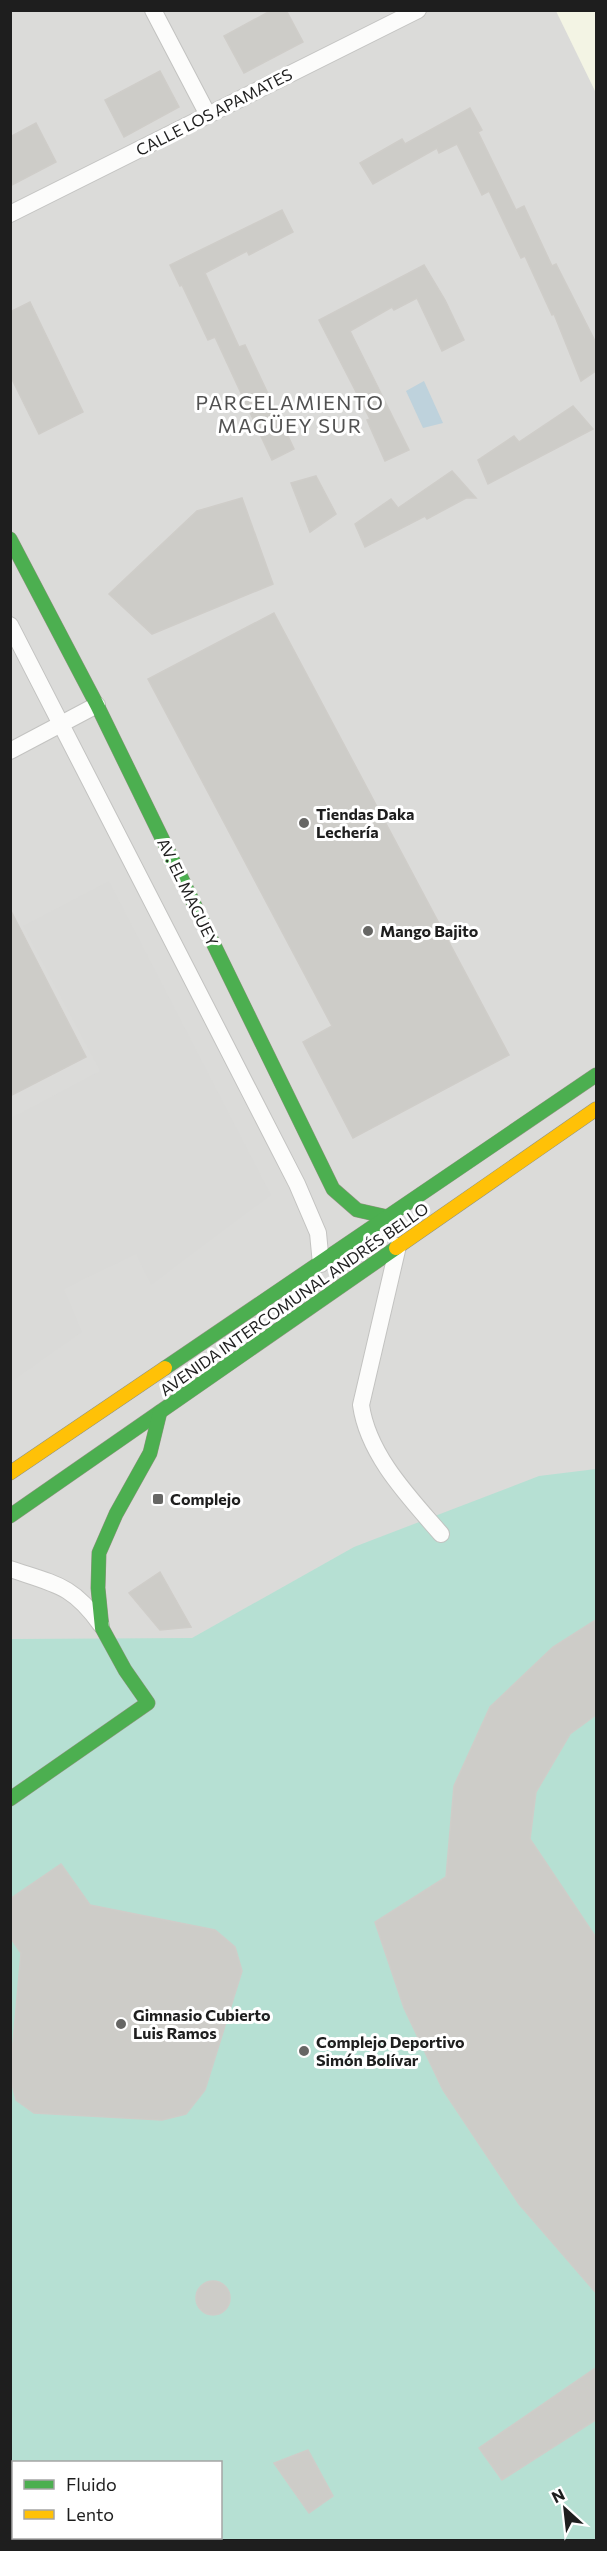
<svg xmlns="http://www.w3.org/2000/svg" width="607" height="2551" font-family="Commissioner,sans-serif">
<rect width="100%" height="100%" fill="#ecebe7"/>
<!-- residential -->
<path fill="#dbdbd9" fill-rule="evenodd" d="M11 11H596V2540H11ZM14 2462H220V2538H14Z"/>
<!-- education -->
<path fill="#f3f4e4" d="M556 11H596V93Z"/>
<!-- religious -->
<path fill="#dadad8" d="M109 881 271 1195 151 1285 136 1254 64 1289 82 1332 11 1382V1118L100 1071 23 926Z"/>
<!-- pitch -->
<path fill="#b6e0d3" fill-rule="evenodd" d="M596 1469V2540H11V1639L192 1638 354 1547 539 1476ZM14 2462H220V2538H14Z"/>
<!-- water -->
<path fill="#bed2dc" d="M424 381 443 423 423 428 406 391Z"/>
<!-- building -->
<g fill="#cdccc8" stroke="#cfcdc9" stroke-width="1.5">
<path d="M272 10H286L303 42 244 73 224 36Z"/>
<path d="M160 71 179 107 124 137 105 100Z"/>
<path d="M470 108 482 130 478 132 516 210 524 206 552 266 556 264 597 345V370L581 381 554 314 552 315 525 256 521 258 489 191 482 195 457 144 439 153 437 148 373 184 360 163 402 139 405 144Z"/>
<path d="M36 123 56 162 10 186V137Z"/>
<path d="M282 210 293 232 249 255 247 251 205 273 239 347 245 345 294 449 272 460 215 337 208 340 182 285 180 286 170 265Z"/>
<path d="M424 265 445 300 464 340 442 351 417 298 394 310 392 307 350 331 409 450 385 461 367 420 370 419 319 320Z"/>
<path d="M30 302 83 412 39 434 10 375V312Z"/>
<path d="M573 406 593 429 488 484 478 460 514 436 519 442Z"/>
<path d="M452 471 476 498H466L427 519 425 516 365 547 355 524 391 499 398 508Z"/>
<path d="M316 476 336 514 310 532 291 483Z"/>
<path d="M242 498 273 584 152 634 109 594 197 511Z"/>
<path d="M274 613 509 1055 353 1138 303 1042 332 1026 148 679Z"/>
<path d="M10 909 86 1057 10 1096Z"/>
<path d="M160 1572 191 1627 160 1630 129 1593Z"/>
<path d="M597 1619V1714L570 1734 536 1792 530 1839 597 1939V2294L519 2204 443 2090 404 2008 375 1922 446 1877 454 1786 490 1707 553 1647Z"/>
<path d="M61 1864 90 1905 215 1930 235 1947 242 1971 205 2090 186 2114 162 2120 34 2113 16 2100 10 2076 21 1953 10 1937V1899Z"/>
<circle cx="213" cy="2298" r="17"/>
<path d="M597 2367V2419L502 2480 479 2448Z"/>
<path d="M308 2450 333 2496 309 2513 274 2463Z"/>
</g>
<g fill="none" stroke-linecap="round" stroke-linejoin="round">
<!-- street casing -->
<g stroke="#c3c3c1" stroke-width="18">
<g id="street">
<path d="M153 10 208 115"/>
<path d="M10 214 418 10"/>
<path d="M10 625 297 1184 318 1233 321 1264"/>
<path d="M10 751 97 705"/>
<path d="M398 1246 361 1405C368 1455 409 1497 441 1534"/>
<path d="M10 1569C55 1584 73 1585 101 1625"/>
</g>
</g>
<!-- fast casing -->
<g stroke="#919481" stroke-width="15">
<g id="fast">
<path d="M10 539 97 705 333 1189 357 1210 388 1217"/>
<path d="M165 1368 596 1075"/>
<path d="M10 1516 396 1248"/>
<path d="M10 1799 148 1703 125 1670 102 1628 98 1588 99 1553 116 1514 150 1453 160 1412"/>
</g>
</g>
<!-- slow casing -->
<g stroke="#919481" stroke-width="15">
<g id="slow">
<path d="M396 1248 596 1109"/>
<path d="M10 1473 165 1368"/>
</g>
</g>
<!-- street -->
<use href="#street" stroke="#fcfcfb" stroke-width="16"/>
<!-- fast -->
<use href="#fast" stroke="#4caf50" stroke-width="14"/>
<!-- slow -->
<use href="#slow" stroke="#ffc107" stroke-width="14"/>
</g>
<!-- markers -->
<g fill="#666664" stroke="#fff" stroke-width="2">
<circle cx="304" cy="823" r="6"/>
<circle cx="368" cy="931" r="6"/>
<rect x="152" y="1493" width="12" height="12" rx="3"/>
<circle cx="121" cy="2024" r="6"/>
<circle cx="304" cy="2051" r="6"/>
</g>
<g text-anchor="middle" stroke-width="6" stroke-linejoin="round" paint-order="stroke">
<!-- street labels -->
<g font-size="16" fill="#1e1e1e" stroke="#fff">
<text transform="translate(214 112) rotate(-27)" y="6">CALLE LOS APAMATES</text>
<text transform="translate(188 892) rotate(64)" y="6">AV. EL MAGUEY</text>
<text transform="translate(294 1299) rotate(-35)" y="6">AVENIDA INTERCOMUNAL ANDRÉS BELLO</text>
</g>
<!-- poi labels -->
<g font-size="16" font-weight="bold" fill="#1e1e1e" stroke="#fff" text-anchor="start">
<text x="316" y="820">Tiendas Daka<tspan x="316" dy="18">Lechería</tspan></text>
<text x="380" y="937">Mango Bajito</text>
<text x="170" y="1505">Complejo</text>
<text x="133" y="2021">Gimnasio Cubierto<tspan x="133" dy="18">Luis Ramos</tspan></text>
<text x="316" y="2048">Complejo Deportivo<tspan x="316" dy="18">Simón Bolívar</tspan></text>
</g>
<!-- quarter labels -->
<g font-size="20" letter-spacing="1.5" fill="#515151" stroke="#fff">
<text x="290" y="410">PARCELAMIENTO<tspan x="290" dy="23">MAGÜEY SUR</tspan></text>
</g>
</g>
<!-- border -->
<rect width="607" height="2551" fill="none" stroke="#1e1e1e" stroke-width="24"/>
<!-- legend -->
<rect x="12" y="2461" width="210" height="78" fill="#ffffff" stroke="#a5a5a5" stroke-width="1.5"/>
<rect x="24" y="2480" width="30" height="9" fill="#4caf50" stroke="#a5a5a5" stroke-width="1.5"/>
<text x="66" y="2491" font-size="18" fill="#1e1e1e">Fluido</text>
<rect x="24" y="2510" width="30" height="9" fill="#ffc107" stroke="#a5a5a5" stroke-width="1.5"/>
<text x="66" y="2521" font-size="18" fill="#1e1e1e">Lento</text>
<!-- north arrow -->
<g transform="translate(565 2509) rotate(333)" stroke="#ffffff" stroke-width="4.5" paint-order="stroke">
<path d="M0-4.5L10 22L0 15L-10 22Z" fill="#1e1e1e"/>
<text y="-9" font-size="16" font-weight="bold" text-anchor="middle" fill="#1e1e1e">N</text>
</g>
</svg>
